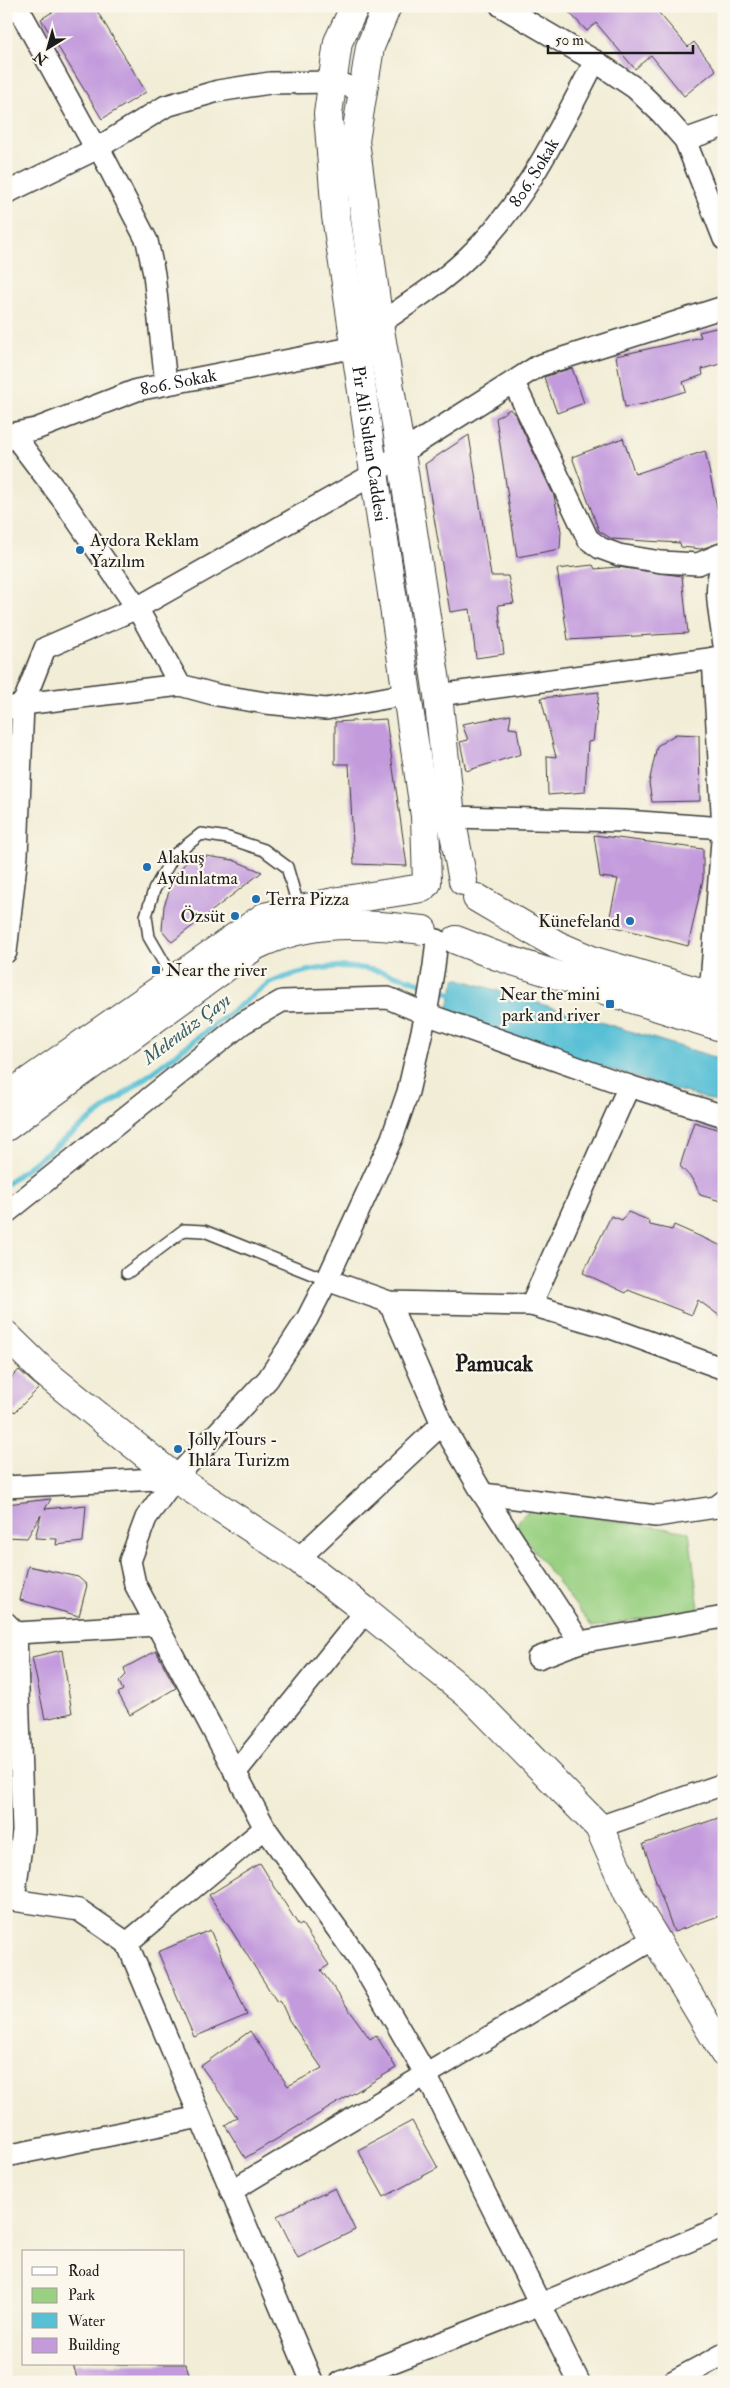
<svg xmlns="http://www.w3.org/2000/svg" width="730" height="2388" font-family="'IM FELL Double Pica',serif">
<rect width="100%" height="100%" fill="#fbf7ec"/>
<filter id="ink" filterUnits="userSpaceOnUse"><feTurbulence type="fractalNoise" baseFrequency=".02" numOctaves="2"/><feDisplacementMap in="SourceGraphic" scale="10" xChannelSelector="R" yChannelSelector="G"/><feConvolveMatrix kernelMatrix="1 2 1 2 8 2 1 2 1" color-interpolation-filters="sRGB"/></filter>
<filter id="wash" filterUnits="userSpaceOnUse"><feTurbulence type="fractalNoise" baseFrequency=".0096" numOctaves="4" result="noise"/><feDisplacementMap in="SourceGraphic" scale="20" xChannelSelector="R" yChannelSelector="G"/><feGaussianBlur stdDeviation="1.12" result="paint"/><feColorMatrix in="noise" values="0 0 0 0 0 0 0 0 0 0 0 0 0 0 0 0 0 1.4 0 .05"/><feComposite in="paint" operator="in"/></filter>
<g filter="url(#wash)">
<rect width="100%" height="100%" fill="#f1edd6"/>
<!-- green -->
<path fill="#99d082" stroke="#5a764f" d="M535 1509 689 1532 699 1609 592 1627 516 1527C520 1517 525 1512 535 1509Z"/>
<!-- water -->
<path fill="#58c0d5" stroke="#3a6e78" d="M456 978 724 1060V1104L444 1020Z"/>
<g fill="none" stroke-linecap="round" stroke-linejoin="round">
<!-- stream -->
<g stroke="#58c0d5" stroke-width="5.5">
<path d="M435 988 457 996"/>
<path d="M6 1184 268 984C329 958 366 964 426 985"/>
</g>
</g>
<g id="blocks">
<!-- building -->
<g fill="#c39bdd">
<path d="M62 6H94L146 92 102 119 41 19Z"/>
<path d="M563 6H653L688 47 694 42 716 70 684 96 651 55 635 69 596 23 587 31Z"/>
<path d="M724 326V363L702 369 703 375 683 382 686 391 644 404 625 407 616 356 701 337 699 332Z"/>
<path d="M572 368 584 403 557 413 544 377Z"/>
<path d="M510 409 517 418 554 496 561 531 560 549 517 557 496 418Z"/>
<path d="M469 435 491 576H508L514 603 498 605 504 654 476 658 470 609 450 612 425 464Z"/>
<path d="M623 438 635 474 705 451 724 541 701 549 681 547 680 543 612 539 599 531 572 457Z"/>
<path d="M593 565 595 569 617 567 682 576 688 633 568 640 557 569Z"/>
<path d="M599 692 593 741 588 742 585 792 548 795 547 756 556 757 541 698Z"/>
<path d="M511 715 509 728 517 729 521 754 466 771 460 742 468 740 462 724Z"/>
<path d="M386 719 407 866 354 864 349 764H335V722Z"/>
<path d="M676 734 699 735 700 801 652 802 649 783 657 746Z"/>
<path d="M594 835 703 849V879L688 946 608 925 618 879 600 877Z"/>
<path d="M192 854 233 860 262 872 172 942 162 930 164 906 174 878Z"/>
<path d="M694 1122 724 1131V1202L700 1195 694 1181 680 1166Z"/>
<path d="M628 1212 648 1220 650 1225 672 1230 674 1225 724 1247V1319L698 1300 692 1315 628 1290 626 1293 583 1273 611 1216 622 1220Z"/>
<path d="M19 1370 39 1388 15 1412 6 1403V1383Z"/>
<path d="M51 1499 45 1509 86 1505 83 1542 56 1545 57 1539 35 1538 41 1515 27 1538 6 1537V1504Z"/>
<path d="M28 1566 78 1577 87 1585 79 1616 20 1600Z"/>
<path d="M62 1650 72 1713 45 1719 32 1657Z"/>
<path d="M156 1651 176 1688 130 1715 118 1693 123 1690 119 1682 126 1675 124 1668Z"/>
<path d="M724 1816V1914L674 1932 643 1844Z"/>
<path d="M260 1863 299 1926 302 1924 329 1965 321 1970 370 2039 376 2035 396 2068 245 2158 225 2125 237 2117 201 2066 250 2031 288 2086 322 2068 289 2020 280 2000 277 2002 209 1895Z"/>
<path d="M210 1930 247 2015 194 2037 158 1952Z"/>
<path d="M412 2121 438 2168 384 2197 358 2150Z"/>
<path d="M335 2188 355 2230 298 2258 277 2216Z"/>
<path d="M73 2364H186L191 2382H78Z"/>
</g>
</g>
</g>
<g filter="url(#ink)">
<use href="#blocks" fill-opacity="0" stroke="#3c3b38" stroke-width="1"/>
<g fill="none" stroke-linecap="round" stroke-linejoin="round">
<!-- lane casing -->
<g stroke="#3c3b38" stroke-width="14">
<g id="lane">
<path d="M174 980 149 937 146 916 154 890 174 855 201 834 228 838 264 850 287 867 299 909"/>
<path d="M127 1273 184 1230 204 1231 327 1280"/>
</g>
</g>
<!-- street casing -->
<g stroke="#3c3b38" stroke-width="24">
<g id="street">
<path d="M501 6 595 61 635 88 662 114 685 140 724 239"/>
<path d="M20 11 96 149"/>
<path d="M685 140 724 126"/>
<path d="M99 148 147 241 154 274 166 384"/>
<path d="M6 193 96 149 166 106 218 91 270 83 333 82 362 90"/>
<path id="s1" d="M379 324C409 303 440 284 467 258 525 204 559 130 595 61"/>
<path d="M514 383 588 539 600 548 619 555 661 562 698 564 724 553"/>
<path d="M13 434 63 500 137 608 180 685"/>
<path id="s2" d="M6 435 36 429 137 390 356 347"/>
<path d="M724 561C711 584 721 619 724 645"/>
<path d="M438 695 724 657"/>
<path d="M6 709 23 704 180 685 217 695 266 703 326 709 407 694"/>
<path d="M451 817 625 821 724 828"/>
<path d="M6 952 17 855 23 704 45 648 137 608 374 474 401 453 538 366 724 307"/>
<path d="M710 995 723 828 713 658"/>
<path d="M6 1213 243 1023 282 1001 388 998 426 1014 629 1086 724 1116"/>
<path d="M327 1280 389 1302 531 1305 611 1328 724 1369"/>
<path d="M389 1302 442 1424 483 1494 580 1642"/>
<path d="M531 1305 629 1086"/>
<path d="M6 1487 175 1478"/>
<path d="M483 1494 656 1516 716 1507 724 1501"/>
<path d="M298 1559 442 1424"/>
<path d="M6 1623 16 1633 157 1625"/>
<path d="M6 1639 16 1633 23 1831 14 1899"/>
<path d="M538 1658 580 1642 724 1617"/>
<path d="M235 1773 366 1611"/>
<path d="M599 1827 724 1784"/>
<path d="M265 1828 135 1584 130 1561 146 1518 175 1478 268 1379 307 1319 327 1280 392 1138 408 1092 426 1014 434 966 437 940"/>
<path d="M6 1899 79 1910 127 1943"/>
<path d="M6 2156 200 2117"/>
<path d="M231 2191 655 1938"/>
<path d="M312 2382 127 1943 265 1828 360 1961 425 2073 579 2382"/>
<path d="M341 2382 541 2304 724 2226"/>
<path d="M672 2382 724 2354"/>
</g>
</g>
<!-- secondary casing -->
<g stroke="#3c3b38" stroke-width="30">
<g id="secondary">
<path id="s3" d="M355 6 338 42 328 114 336 216 425 816 427 883"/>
<path d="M387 6 370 47 355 141 379 324 401 453 438 695 451 817 463 881"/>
<path d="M477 898 557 945 594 961 724 999"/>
<path d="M456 940 497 956 724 1028"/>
<path d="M6 1097 264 917 339 901 422 888"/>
<path d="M6 1127 255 946C310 919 363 923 423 930"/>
<path d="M6 1335 44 1372 175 1478 298 1559 366 1611 471 1697 599 1827 628 1893 724 2053"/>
</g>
</g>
<!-- lane -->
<use href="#lane" stroke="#fff" stroke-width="11"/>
<!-- street -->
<use href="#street" stroke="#fff" stroke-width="21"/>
<!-- secondary -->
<use href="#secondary" stroke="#fff" stroke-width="28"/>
</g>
</g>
<!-- markers -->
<g fill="#1f6fb2" stroke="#fbf7ec" stroke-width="2">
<circle cx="80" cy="550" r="5"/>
<circle cx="147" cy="867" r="5"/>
<circle cx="256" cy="899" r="5"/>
<circle cx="235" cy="916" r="5"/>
<circle cx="630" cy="921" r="5"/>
<rect x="151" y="965" width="10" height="10" rx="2.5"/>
<rect x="605" y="999" width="10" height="10" rx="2.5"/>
<circle cx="178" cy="1449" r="5"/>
</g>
<g text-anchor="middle" stroke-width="4.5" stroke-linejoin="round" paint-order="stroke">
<!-- street labels -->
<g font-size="18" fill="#1c1c1c" stroke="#fbf7ec">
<text dy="6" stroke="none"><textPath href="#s1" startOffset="219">806. Sokak</textPath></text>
<text dy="6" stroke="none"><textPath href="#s2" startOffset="181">806. Sokak</textPath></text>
<text dy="6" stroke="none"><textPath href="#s3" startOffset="445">Pir Ali Sultan Caddesi</textPath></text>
</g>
<!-- poi labels -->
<g font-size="18" fill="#1c1c1c" stroke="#fbf7ec" text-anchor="start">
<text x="90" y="546">Aydora Reklam<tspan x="90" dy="21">Yazılım</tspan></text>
<text x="157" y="863">Alakuş<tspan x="157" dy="21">Aydınlatma</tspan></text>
<text x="266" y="905">Terra Pizza</text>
<text x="225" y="922" text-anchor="end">Özsüt</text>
<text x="620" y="927" text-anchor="end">Künefeland</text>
<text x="166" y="976">Near the river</text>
<text x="600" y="1000" text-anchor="end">Near the mini<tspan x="600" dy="21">park and river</tspan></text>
<text x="188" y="1445">Jolly Tours -<tspan x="188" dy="21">Ihlara Turizm</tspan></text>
</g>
<!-- water labels -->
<g font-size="19" font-style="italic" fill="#345e66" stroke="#fbf7ec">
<text transform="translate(186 1028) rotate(-37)" y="7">Melendiz Çayı</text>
</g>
<!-- district labels -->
<g font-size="22" font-weight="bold" fill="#1c1c1c" stroke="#fbf7ec">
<text x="494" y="1371">Pamucak</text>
</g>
</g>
<!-- margin -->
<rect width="730" height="2388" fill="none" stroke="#fbf7ec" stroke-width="25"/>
<!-- legend -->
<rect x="22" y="2250" width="162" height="115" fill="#fbf7ec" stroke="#a29f99"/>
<rect x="32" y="2267" width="25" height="8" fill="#ffffff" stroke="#a29f99"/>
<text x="68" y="2276" font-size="15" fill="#1c1c1c">Road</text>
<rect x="32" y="2288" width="25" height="15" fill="#99d082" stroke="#a29f99"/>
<text x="68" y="2300" font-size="15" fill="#1c1c1c">Park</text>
<rect x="32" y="2313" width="25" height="15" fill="#58c0d5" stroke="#a29f99"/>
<text x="68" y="2326" font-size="15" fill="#1c1c1c">Water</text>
<rect x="32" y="2338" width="25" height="15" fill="#c39bdd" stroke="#a29f99"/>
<text x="68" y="2350" font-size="15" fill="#1c1c1c">Building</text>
<!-- north arrow -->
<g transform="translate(48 48) rotate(217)" stroke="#fbf7ec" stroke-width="4" paint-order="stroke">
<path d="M0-4L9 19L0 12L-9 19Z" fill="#1c1c1c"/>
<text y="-8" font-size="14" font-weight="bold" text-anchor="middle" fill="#1c1c1c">N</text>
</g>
<!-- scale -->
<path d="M548 45v8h145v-8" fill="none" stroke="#1c1c1c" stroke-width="2.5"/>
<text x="555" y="45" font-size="15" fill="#1c1c1c" stroke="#fbf7ec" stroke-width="4" paint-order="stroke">50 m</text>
</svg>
